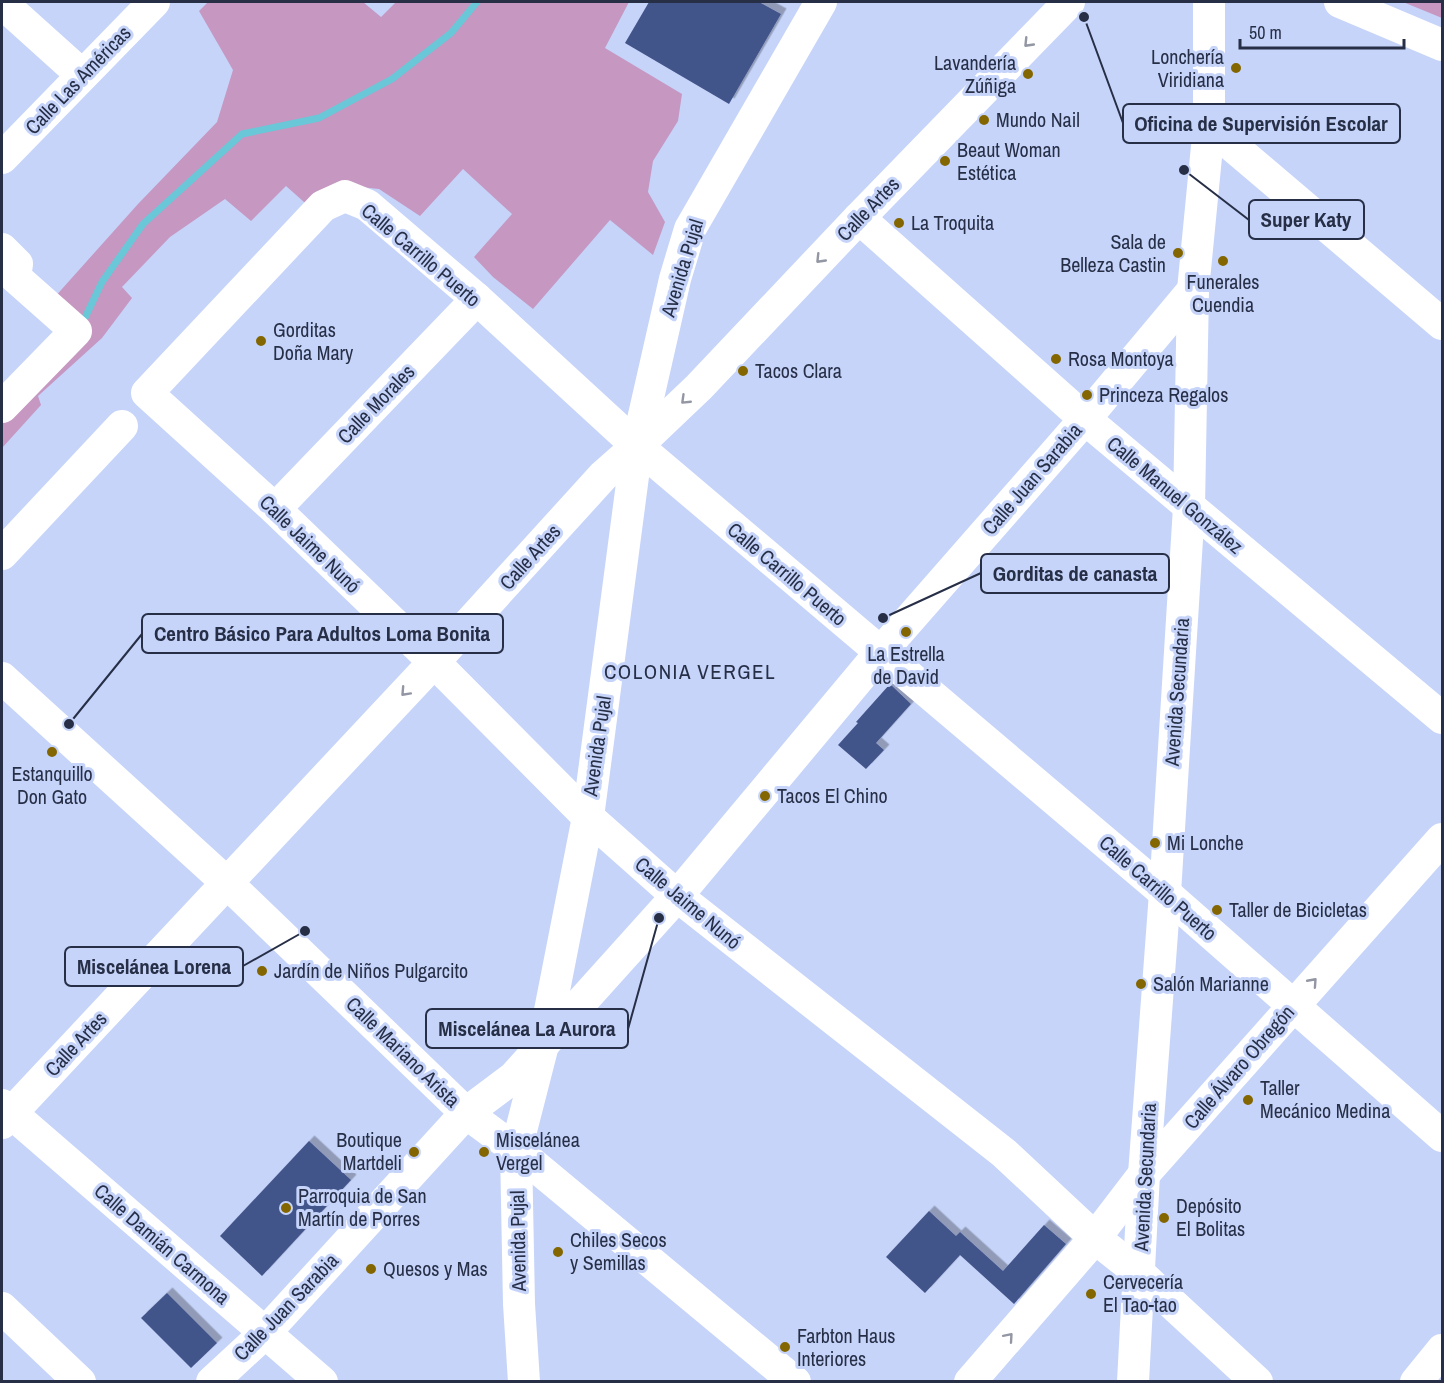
<svg xmlns="http://www.w3.org/2000/svg" width="1444" height="1383" font-family="'Archivo Narrow',sans-serif">
<defs>
<filter id="shadow"><feDropShadow dx="5.5" dy="-5.5" stdDeviation="0" flood-color="#0004"/></filter>
</defs>
<rect width="100%" height="100%" fill="#c6d4fa"/>
<!-- green -->
<g fill="#c597c1">
<path d="M208 2H363L381 17 396 2H629L605 48 682 94 678 121 653 161 648 192 665 222 653 255 610 220 533 309 493 277 474 257 512 214 463 169 420 216 379 189 350 186 313 210 286 186 251 221 225 199 170 237 122 287 132 298 102 338 38 396 41 405 2 448V409L65 329 53 299 138 204 217 122 233 70 199 11Z"/>
<path d="M1403 2H1442V18Z"/>
</g>
<g fill="none" stroke-linecap="round" stroke-linejoin="round">
<!-- stream -->
<path stroke="#6ac7d7" stroke-width="7" d="M82 324 102 282 143 224 242 134 319 118 392 79 451 33 477 2"/>
</g>
<!-- building -->
<g fill="#43548a" filter="url(#shadow)">
<path d="M649 2H759L781 14 729 104 625 43Z"/>
<path d="M890 684 911 704 876 743 884 750 866 769 838 745 858 723 856 722Z"/>
<path d="M309 1141 351 1180 262 1276 220 1236Z"/>
<path d="M929 1211 956 1236 960 1232 1003 1271 1044 1225 1066 1244 1014 1304 960 1255 925 1293 886 1257Z"/>
<path d="M167 1293 217 1343 191 1368 141 1318Z"/>
</g>
<g fill="none" stroke-linecap="round" stroke-linejoin="round">
<!-- minor -->
<g stroke="#fff" stroke-width="32">
<path d="M1340 2 1442 45"/>
<path d="M2 3 82 75"/>
<path d="M1209 126 1442 324"/>
<path d="M2 158 154 2"/>
<path d="M859 218 1085 419 1442 718"/>
<path d="M2 249 17 264 15 277 76 331 2 407"/>
<path d="M275 509 477 299"/>
<path d="M2 554 122 426"/>
<path d="M2 678 226 882 466 1113 516 1150 795 1382"/>
<path d="M2 1105 322 1382"/>
<path d="M2 1123 434 662 603 476 637 446 699 387 859 218 1069 2"/>
<path d="M2 1308 80 1382"/>
<path d="M212 1382 265 1333 466 1113 514 1077 677 896 880 653 1085 419 1193 290"/>
<path d="M524 1382 519 1304 516 1150 544 1041 588 817 637 446 675 279 690 229 821 2"/>
<path d="M970 1382 1095 1238 1144 1174 1442 839"/>
<path d="M1133 1382 1144 1174 1165 893 1189 507 1193 290 1209 126V2"/>
<path d="M1257 1382 1139 1273 1095 1238 1004 1153 677 896 588 817 434 662 275 509 147 393 323 206 345 196 367 205 477 299 637 446 1165 893 1442 1136"/>
<path d="M1416 1382 1442 1350"/>
</g>
</g>
<!-- one-way arrows -->
<defs><path id="oneway-chevron" d="M-2-3.5L2.5 0L-2 3.5" fill="none" stroke-width="1.6" stroke-linecap="round" stroke-linejoin="round" transform="scale(1.5)"/></defs>
<g stroke="#9397a3">
<use href="#oneway-chevron" transform="translate(1028 43) rotate(134)"/>
<use href="#oneway-chevron" transform="translate(820 259) rotate(134)"/>
<use href="#oneway-chevron" transform="translate(685 400) rotate(136)"/>
<use href="#oneway-chevron" transform="translate(405 692) rotate(133)"/>
<use href="#oneway-chevron" transform="translate(1313 982) rotate(-48)"/>
<use href="#oneway-chevron" transform="translate(1009 1337) rotate(-49)"/>
</g>
<!-- markers -->
<g fill="#836600" stroke="#c6d4fa" stroke-width="2">
<circle cx="1236" cy="68" r="6"/>
<circle cx="1028" cy="74" r="6"/>
<circle cx="984" cy="120" r="6"/>
<circle cx="945" cy="161" r="6"/>
<circle cx="899" cy="223" r="6"/>
<circle cx="1178" cy="253" r="6"/>
<circle cx="1223" cy="261" r="6"/>
<circle cx="261" cy="341" r="6"/>
<circle cx="1056" cy="359" r="6"/>
<circle cx="743" cy="371" r="6"/>
<circle cx="1087" cy="395" r="6"/>
<circle cx="906" cy="632" r="6"/>
<circle cx="52" cy="752" r="6"/>
<circle cx="765" cy="796" r="6"/>
<circle cx="1155" cy="843" r="6"/>
<circle cx="1217" cy="910" r="6"/>
<circle cx="262" cy="971" r="6"/>
<circle cx="1141" cy="984" r="6"/>
<circle cx="1248" cy="1100" r="6"/>
<circle cx="414" cy="1152" r="6"/>
<circle cx="484" cy="1152" r="6"/>
<circle cx="286" cy="1208" r="6"/>
<circle cx="1164" cy="1218" r="6"/>
<circle cx="558" cy="1252" r="6"/>
<circle cx="371" cy="1269" r="6"/>
<circle cx="1091" cy="1294" r="6"/>
<circle cx="785" cy="1347" r="6"/>
</g>
<g text-anchor="middle" stroke-width="6" stroke-linejoin="round" paint-order="stroke">
<!-- poi labels -->
<g font-size="20" fill="#272f47" stroke="#c6d4fa" text-anchor="start">
<text x="1224" y="64" text-anchor="end">Lonchería<tspan x="1224" dy="23">Viridiana</tspan></text>
<text x="1016" y="70" text-anchor="end">Lavandería<tspan x="1016" dy="23">Zúñiga</tspan></text>
<text x="996" y="127">Mundo Nail</text>
<text x="957" y="157">Beaut Woman<tspan x="957" dy="23">Estética</tspan></text>
<text x="911" y="230">La Troquita</text>
<text x="1166" y="249" text-anchor="end">Sala de<tspan x="1166" dy="23">Belleza Castin</tspan></text>
<text x="1223" y="289" text-anchor="middle">Funerales<tspan x="1223" dy="23">Cuendia</tspan></text>
<text x="273" y="337">Gorditas<tspan x="273" dy="23">Doña Mary</tspan></text>
<text x="1068" y="366">Rosa Montoya</text>
<text x="755" y="378">Tacos Clara</text>
<text x="1099" y="402">Princeza Regalos</text>
<text x="906" y="661" text-anchor="middle">La Estrella<tspan x="906" dy="23">de David</tspan></text>
<text x="52" y="781" text-anchor="middle">Estanquillo<tspan x="52" dy="23">Don Gato</tspan></text>
<text x="777" y="803">Tacos El Chino</text>
<text x="1167" y="850">Mi Lonche</text>
<text x="1229" y="917">Taller de Bicicletas</text>
<text x="274" y="978">Jardín de Niños Pulgarcito</text>
<text x="1153" y="991">Salón Marianne</text>
<text x="1260" y="1095">Taller<tspan x="1260" dy="23">Mecánico Medina</tspan></text>
<text x="402" y="1147" text-anchor="end">Boutique<tspan x="402" dy="23">Martdeli</tspan></text>
<text x="496" y="1147">Miscelánea<tspan x="496" dy="23">Vergel</tspan></text>
<text x="298" y="1203">Parroquia de San<tspan x="298" dy="23">Martín de Porres</tspan></text>
<text x="1176" y="1213">Depósito<tspan x="1176" dy="23">El Bolitas</tspan></text>
<text x="570" y="1247">Chiles Secos<tspan x="570" dy="23">y Semillas</tspan></text>
<text x="383" y="1276">Quesos y Mas</text>
<text x="1103" y="1289">Cervecería<tspan x="1103" dy="23">El Tao-tao</tspan></text>
<text x="797" y="1343">Farbton Haus<tspan x="797" dy="23">Interiores</tspan></text>
</g>
<!-- street labels -->
<g font-size="20" fill="#272f47" stroke="#c6d4fa">
<text transform="translate(78 80) rotate(-46)" y="7">Calle Las Américas</text>
<text transform="translate(868 209) rotate(-46)" y="7">Calle Artes</text>
<text transform="translate(421 255) rotate(40)" y="7">Calle Carrillo Puerto</text>
<text transform="translate(682 268) rotate(-73)" y="7">Avenida Pujal</text>
<text transform="translate(376 404) rotate(-46)" y="7">Calle Morales</text>
<text transform="translate(1032 479) rotate(-49)" y="7">Calle Juan Sarabia</text>
<text transform="translate(1175 495) rotate(40)" y="7">Calle Manuel González</text>
<text transform="translate(310 544) rotate(44)" y="7">Calle Jaime Nunó</text>
<text transform="translate(530 557) rotate(-48)" y="7">Calle Artes</text>
<text transform="translate(787 574) rotate(40)" y="7">Calle Carrillo Puerto</text>
<text transform="translate(1177 692) rotate(-86)" y="7">Avenida Secundaria</text>
<text transform="translate(597 746) rotate(-82)" y="7">Avenida Pujal</text>
<text transform="translate(1158 888) rotate(41)" y="7">Calle Carrillo Puerto</text>
<text transform="translate(688 903) rotate(40)" y="7">Calle Jaime Nunó</text>
<text transform="translate(76 1044) rotate(-47)" y="7">Calle Artes</text>
<text transform="translate(403 1052) rotate(44)" y="7">Calle Mariano Arista</text>
<text transform="translate(1239 1067) rotate(-49)" y="7">Calle Álvaro Obregón</text>
<text transform="translate(1145 1177) rotate(-87)" y="7">Avenida Secundaria</text>
<text transform="translate(518 1241) rotate(-91)" y="7">Avenida Pujal</text>
<text transform="translate(162 1244) rotate(41)" y="7">Calle Damián Carmona</text>
<text transform="translate(286 1307) rotate(-46)" y="7">Calle Juan Sarabia</text>
</g>
<!-- neighbourhood labels -->
<g font-size="21" letter-spacing="1.5" fill="#272f47" stroke="#c6d4fa">
<text x="690" y="679">COLONIA VERGEL</text>
</g>
</g>
<!-- callouts -->
<path fill="none" stroke="#272f47" stroke-width="2" d="M1084 17L1123 123M1184 170L1249 220M883 618L981 573M69 724L142 634M305 931L243 966M659 918L628 1029"/>
<g fill="#272f47" stroke="#c6d4fa" stroke-width="2">
<circle cx="1084" cy="17" r="6"/>
<circle cx="1184" cy="170" r="6"/>
<circle cx="883" cy="618" r="6"/>
<circle cx="69" cy="724" r="6"/>
<circle cx="305" cy="931" r="6"/>
<circle cx="659" cy="918" r="6"/>
</g>
<g fill="#c6d4fa" stroke="#272f47" stroke-width="2">
<rect x="1123" y="104" width="277" height="39" rx="6"/>
<rect x="1249" y="200" width="115" height="39" rx="6"/>
<rect x="981" y="554" width="188" height="39" rx="6"/>
<rect x="142" y="614" width="361" height="39" rx="6"/>
<rect x="65" y="947" width="178" height="39" rx="6"/>
<rect x="426" y="1009" width="202" height="39" rx="6"/>
</g>
<g font-size="21" text-anchor="middle" font-weight="bold" fill="#272f47">
<text x="1261" y="131">Oficina de Supervisión Escolar</text>
<text x="1306" y="227">Super Katy</text>
<text x="1075" y="581">Gorditas de canasta</text>
<text x="322" y="641">Centro Básico Para Adultos Loma Bonita</text>
<text x="154" y="974">Miscelánea Lorena</text>
<text x="527" y="1036">Miscelánea La Aurora</text>
</g>
<!-- border -->
<rect width="1444" height="1383" fill="none" stroke="#272f47" stroke-width="6"/>
<!-- scale -->
<path d="M1240 39v9h164v-9" fill="none" stroke="#272f47" stroke-width="3"/>
<text x="1249" y="39" font-size="18" fill="#272f47" stroke="#c6d4fa" stroke-width="4.5" paint-order="stroke">50 m</text>
</svg>
